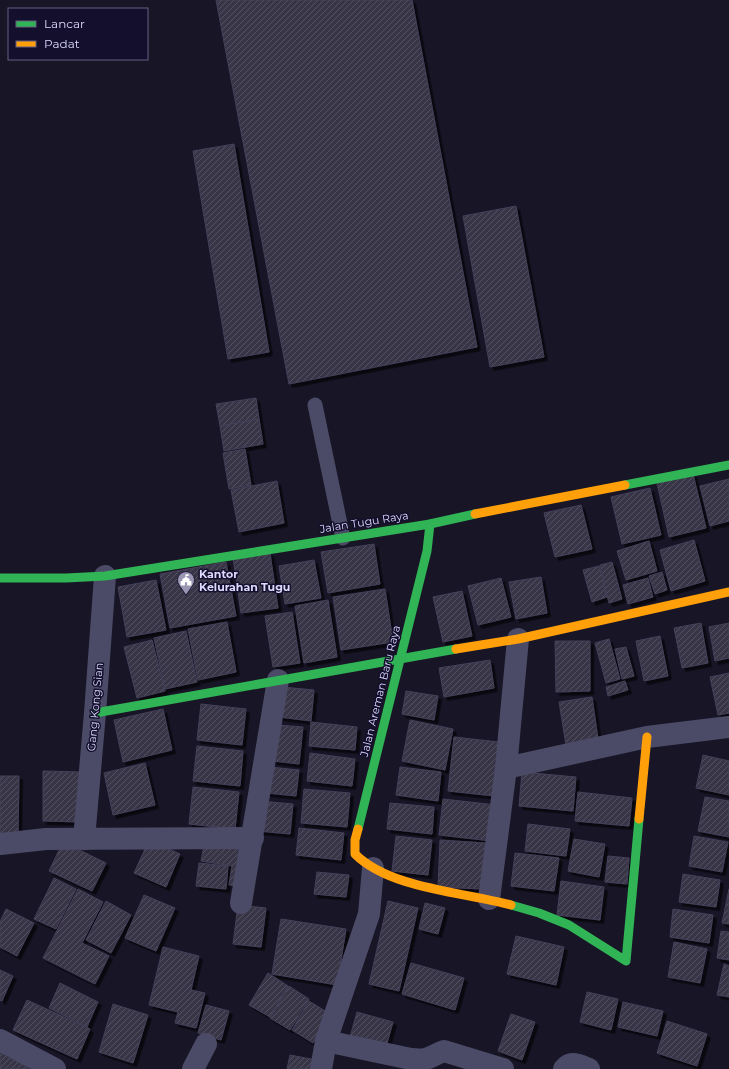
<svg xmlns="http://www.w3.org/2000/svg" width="729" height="1069" font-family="Montserrat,sans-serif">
<defs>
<pattern id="building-hatch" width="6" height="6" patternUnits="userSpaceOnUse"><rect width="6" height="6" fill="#373447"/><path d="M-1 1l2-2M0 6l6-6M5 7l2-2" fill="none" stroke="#545163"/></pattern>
<filter id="shadow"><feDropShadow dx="3.5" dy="3.5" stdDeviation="0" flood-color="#0009"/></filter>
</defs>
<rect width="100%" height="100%" fill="#181526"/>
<!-- building -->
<g fill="url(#building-hatch)" stroke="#454059" filter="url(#shadow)">
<path d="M216 0H412L477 347 289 384Z"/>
<path d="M234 144 269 352 228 359 193 151Z"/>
<path d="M516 206 544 357 490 367 463 216Z"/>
<path d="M256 398 259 419 220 426 216 404Z"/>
<path d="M259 419 263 444 224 451 220 426Z"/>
<path d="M245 449 251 485 229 489 223 453Z"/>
<path d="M693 474 706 528 669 537 657 483Z"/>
<path d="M729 479V521L710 526 700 486Z"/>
<path d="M277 481 284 523 239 532 231 490Z"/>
<path d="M650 488 661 535 622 544 611 497Z"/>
<path d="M581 505 592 549 555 557 544 513Z"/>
<path d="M694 540 705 581 671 591 660 550Z"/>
<path d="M649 541 657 571 626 580 617 551Z"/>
<path d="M374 544 380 584 328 593 321 552Z"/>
<path d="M270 553 278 608 241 613 233 558Z"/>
<path d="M314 560 321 598 285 604 279 566Z"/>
<path d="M226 562 236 616 170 628 160 574Z"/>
<path d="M612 562 622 599 609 603 600 565Z"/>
<path d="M599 566 607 597 592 602 583 570Z"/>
<path d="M662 572 667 590 655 594 649 576Z"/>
<path d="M541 577 547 613 516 619 509 582Z"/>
<path d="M501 578 511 617 478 625 468 586Z"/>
<path d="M648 578 653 597 628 604 623 585Z"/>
<path d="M156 580 166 630 127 637 118 587Z"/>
<path d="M385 589 393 642 341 650 333 597Z"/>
<path d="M462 591 472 636 443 642 433 597Z"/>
<path d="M328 600 337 657 304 663 295 606Z"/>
<path d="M292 612 300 663 273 667 265 616Z"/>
<path d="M227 622 236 672 198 680 188 629Z"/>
<path d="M701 623 708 663 682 668 674 628Z"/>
<path d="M729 623V658L715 661 709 627Z"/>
<path d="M186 631 197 682 165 689 154 638Z"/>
<path d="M660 636 668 676 644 681 636 641Z"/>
<path d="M609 639 620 679 606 683 595 643Z"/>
<path d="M152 640 165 691 137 698 124 647Z"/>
<path d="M555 641H590V691L556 692Z"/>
<path d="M626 647 634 676 622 679 615 649Z"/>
<path d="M490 660 494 688 444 697 439 668Z"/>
<path d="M729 673V713L718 715 710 677Z"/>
<path d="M625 681 628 690 608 696 606 687Z"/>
<path d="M282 687 314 690 311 721 279 717Z"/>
<path d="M406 691 438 696 434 720 402 714Z"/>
<path d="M592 697 599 746 567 751 559 702Z"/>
<path d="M201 704 246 709 242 745 197 740Z"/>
<path d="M163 709 172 750 123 762 114 720Z"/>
<path d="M410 720 453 729 445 770 402 761Z"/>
<path d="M311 722 357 727 355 750 309 746Z"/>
<path d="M278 725 303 727 299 764 273 761Z"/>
<path d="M454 737 499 742 494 796 448 791Z"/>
<path d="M197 746 243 751 240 786 193 781Z"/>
<path d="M310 753 355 759 352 786 307 781Z"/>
<path d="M703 755 729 761V795L696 788Z"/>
<path d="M145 763 155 805 113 815 104 773Z"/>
<path d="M270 767 299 770 296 796 267 793Z"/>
<path d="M400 767 441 772 438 801 396 795Z"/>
<path d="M43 771 82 772 81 822 43 821Z"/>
<path d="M522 772 576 777 573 811 519 806Z"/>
<path d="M0 776H19L18 837H0Z"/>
<path d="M193 787 239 792 235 829 189 824Z"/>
<path d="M304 789 350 793 347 827 301 823Z"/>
<path d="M578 792 632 798 629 826 575 821Z"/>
<path d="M705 797 729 801V837L698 831Z"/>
<path d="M443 799 496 805 492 841 439 835Z"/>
<path d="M261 801 293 804 290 834 258 831Z"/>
<path d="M390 803 434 807 432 834 387 829Z"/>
<path d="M528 824 570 829 566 856 525 851Z"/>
<path d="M299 828 344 833 341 860 296 855Z"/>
<path d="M396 836 432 840 428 875 392 871Z"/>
<path d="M694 836 728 842 722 872 689 866Z"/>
<path d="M574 839 605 844 599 877 568 871Z"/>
<path d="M149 840 180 854 166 887 134 873Z"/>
<path d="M440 840 485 843 482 889 438 887Z"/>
<path d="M63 842 106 863 92 891 49 871Z"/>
<path d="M204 845 245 850 240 886 229 885 232 866 201 861Z"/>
<path d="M515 853 559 858 554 891 511 886Z"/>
<path d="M608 856 629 858 627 884 605 882Z"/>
<path d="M199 863 228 866 226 889 196 886Z"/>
<path d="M317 872 349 875 346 897 314 894Z"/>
<path d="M683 874 720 880 716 907 679 902Z"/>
<path d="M54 878 76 889 56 929 34 919Z"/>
<path d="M561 881 604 887 600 920 557 915Z"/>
<path d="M78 889 103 902 82 943 109 956 95 984 43 958Z"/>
<path d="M729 889V924L722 923Z"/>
<path d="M144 895 175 908 156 951 125 938Z"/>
<path d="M106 901 131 915 111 953 86 940Z"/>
<path d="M388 901 418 908 399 991 369 984Z"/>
<path d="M425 903 445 908 438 934 419 929Z"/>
<path d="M238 905 266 908 261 947 233 944Z"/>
<path d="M6 909 34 923 17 956 0 947V922Z"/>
<path d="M673 909 713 915 709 943 670 937Z"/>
<path d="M281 919 346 929 337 985 272 974Z"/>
<path d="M721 931 729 932V960L717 958Z"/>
<path d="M516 936 564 947 556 985 507 974Z"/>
<path d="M674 942 707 949 700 983 668 977Z"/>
<path d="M163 947 199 956 191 990 205 993 196 1028 175 1023 178 1012 149 1005Z"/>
<path d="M411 963 464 978 455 1010 402 994Z"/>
<path d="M724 964 729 966V997L717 995Z"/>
<path d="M0 970 13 976 2 1001 0 1000Z"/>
<path d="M268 973 288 986 270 1017 249 1005Z"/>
<path d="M60 983 98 1002 87 1027 49 1008Z"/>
<path d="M289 986 309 999 290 1030 270 1018Z"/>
<path d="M587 992 618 999 611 1030 580 1022Z"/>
<path d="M27 1000 90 1029 77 1059 13 1030Z"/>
<path d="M309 1001 330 1014 313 1043 292 1030Z"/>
<path d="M623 1002 663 1011 657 1036 618 1027Z"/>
<path d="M113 1004 148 1015 133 1063 99 1052Z"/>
<path d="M206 1005 229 1011 221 1040 198 1033Z"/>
<path d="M357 1012 393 1022 386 1047 350 1037Z"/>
<path d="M511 1014 535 1022 522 1060 498 1051Z"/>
<path d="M667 1021 707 1034 697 1066 657 1053Z"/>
<path d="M0 1051 30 1069H0Z"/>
<path d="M290 1055 316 1060 314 1069H287Z"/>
</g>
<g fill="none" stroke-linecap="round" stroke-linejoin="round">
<!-- lane -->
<path stroke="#4b4b67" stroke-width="15" d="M315 405 343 538"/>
<!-- street -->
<g stroke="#4b4b67" stroke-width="22">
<path d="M506 768 647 737 729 727"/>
<path d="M84 839 95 713 105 576"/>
<path d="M0 844 46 839 253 838"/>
<path d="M489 899 506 768 518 639"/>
<path d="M241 903 278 680"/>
<path d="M0 1040 55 1069"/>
<path d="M326 1041 411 1059C430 1061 428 1057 444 1051L503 1069"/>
<path d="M193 1069 206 1044"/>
<path d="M321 1069 326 1041 369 914 373 868"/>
<path d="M564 1069C571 1060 579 1065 589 1069"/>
</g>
<!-- fast -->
<g stroke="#30b455" stroke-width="9">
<path d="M625 485 729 465"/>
<path d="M0 578H66L105 576 430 524 475 514"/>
<path d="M95 713 456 649"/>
<path d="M358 829 427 551 430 524"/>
<path d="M511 905 539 913 569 925 626 961 639 819"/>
</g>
<!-- slow -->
<g stroke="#ff9f0a" stroke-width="9">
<path d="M475 514 625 485"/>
<path d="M456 649 518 639 729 592"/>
<path d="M639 819 647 737"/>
<path d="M358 829 355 840V854C390 889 464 892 511 905"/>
</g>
</g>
<!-- icons -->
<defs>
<g id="civic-pin" transform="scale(0.9)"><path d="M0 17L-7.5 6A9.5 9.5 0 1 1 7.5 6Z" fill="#9995b3" stroke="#130f2c"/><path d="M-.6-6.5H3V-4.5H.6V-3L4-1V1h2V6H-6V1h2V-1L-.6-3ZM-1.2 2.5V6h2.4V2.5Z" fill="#fff"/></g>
</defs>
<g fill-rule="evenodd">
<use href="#civic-pin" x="186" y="580"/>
</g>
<g text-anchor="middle" stroke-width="3" stroke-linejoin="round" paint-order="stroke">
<!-- street labels -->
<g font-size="11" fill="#dedaff" stroke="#130f2c">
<text transform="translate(364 522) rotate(-9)" y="4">Jalan Tugu Raya</text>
<text transform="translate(380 691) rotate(-76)" y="4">Jalan Areman Baru Raya</text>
<text transform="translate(95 707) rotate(-85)" y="4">Gang Kong Sian</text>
</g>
<!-- poi labels -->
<g font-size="11" font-weight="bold" fill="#dedaff" stroke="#130f2c" text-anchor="start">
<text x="199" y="578">Kantor<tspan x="199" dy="13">Kelurahan Tugu</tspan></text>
</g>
</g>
<!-- legend -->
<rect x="8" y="8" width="140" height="52" fill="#130f2c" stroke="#646080"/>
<rect x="16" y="21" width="20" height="6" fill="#30b455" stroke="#646080"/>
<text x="44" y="28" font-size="12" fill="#dedaff">Lancar</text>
<rect x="16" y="41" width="20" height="6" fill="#ff9f0a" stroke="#646080"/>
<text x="44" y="48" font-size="12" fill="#dedaff">Padat</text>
</svg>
